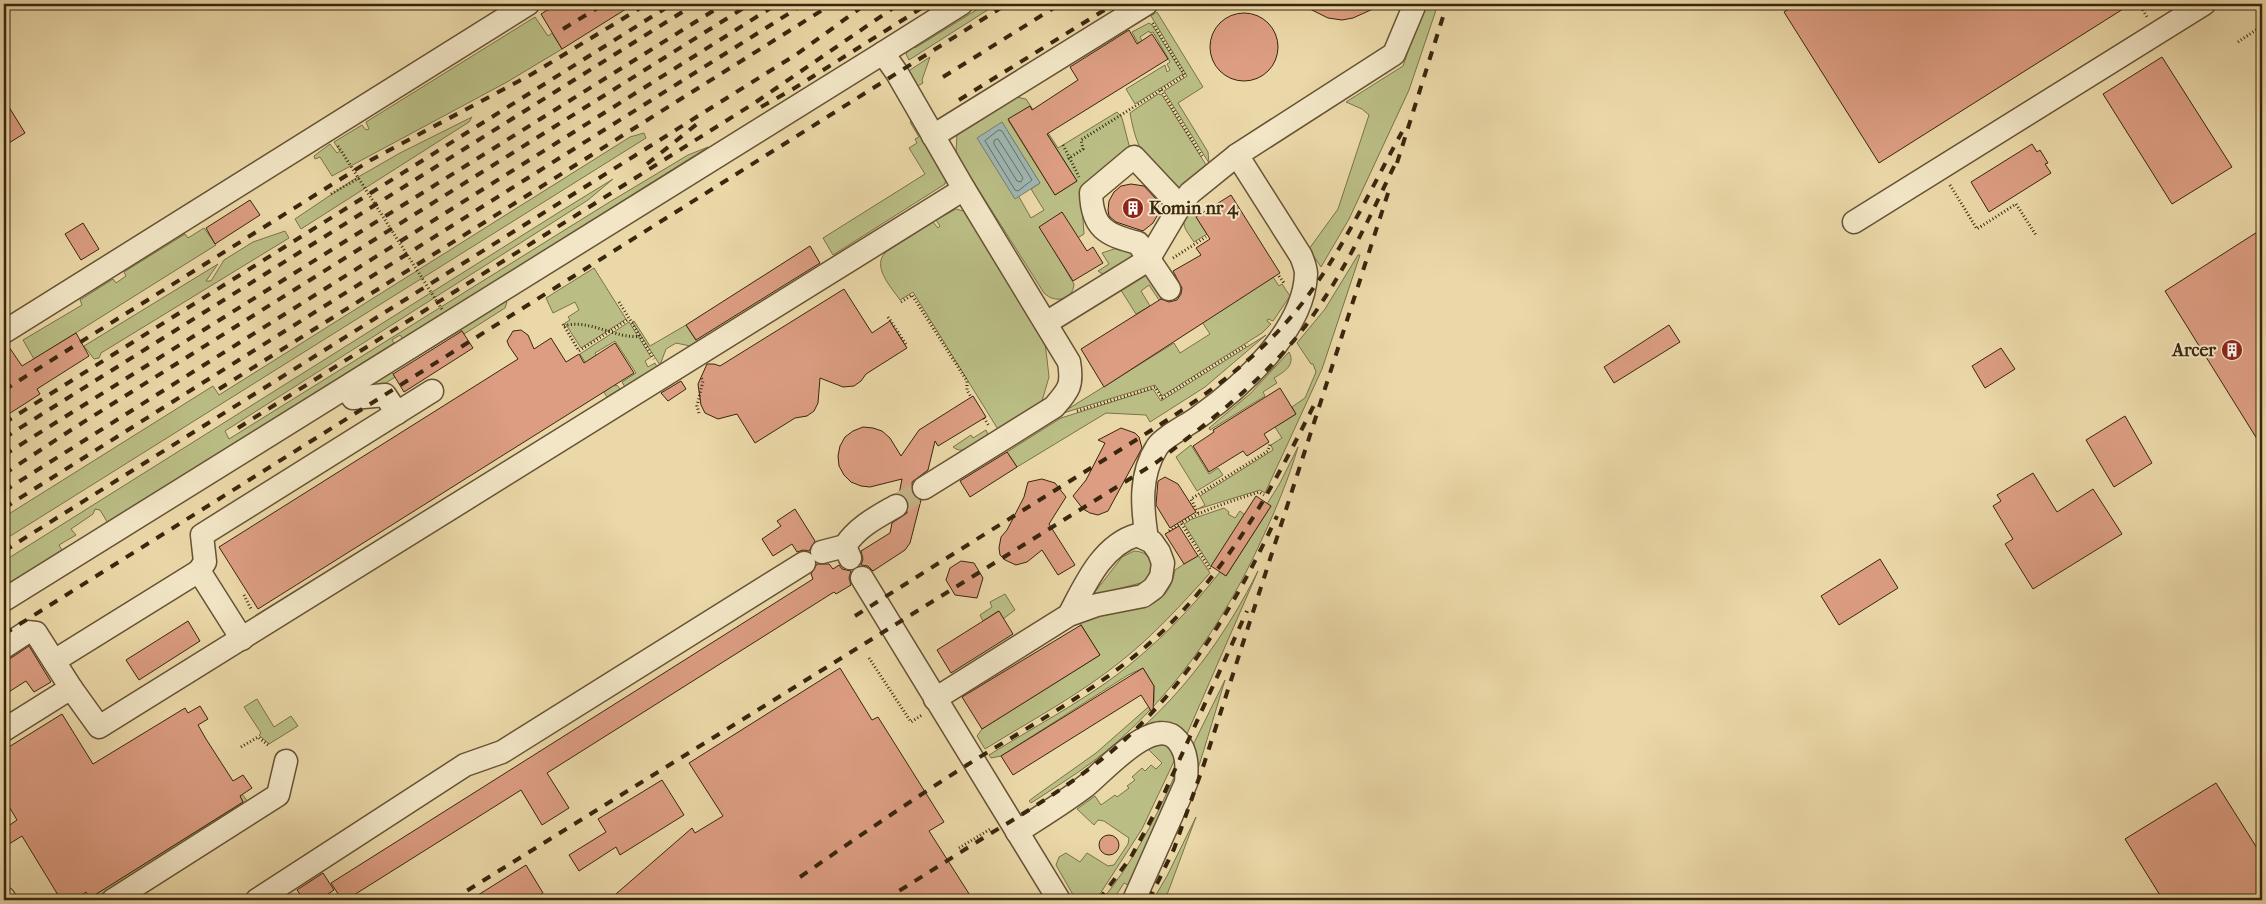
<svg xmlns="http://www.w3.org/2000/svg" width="2266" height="904" font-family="'IM FELL French Canon',serif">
<rect width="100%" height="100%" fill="#ebd8a8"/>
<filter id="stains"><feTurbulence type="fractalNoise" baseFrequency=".004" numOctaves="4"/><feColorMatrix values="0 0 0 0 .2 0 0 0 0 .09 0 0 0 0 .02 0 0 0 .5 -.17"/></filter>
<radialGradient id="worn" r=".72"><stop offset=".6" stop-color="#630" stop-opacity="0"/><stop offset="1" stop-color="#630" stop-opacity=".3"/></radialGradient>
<!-- green -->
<g fill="#babe85" stroke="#7a7249" fill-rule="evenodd">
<path d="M974 4H980L914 46 915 48 986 4H997L909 60 906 54 916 40Z"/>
<path d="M1424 4H1438L1409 90 1349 219 1321 267 1309 249 1338 209 1369 115 1362 109 1346 102 1403 66Z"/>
<path d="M1157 12 1203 87 1178 103 1208 152 1209 163 1164 91 1187 76 1151 16Z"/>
<path d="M535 17 548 36 552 33 562 49 507 82 332 176 320 157 315 159 314 156 330 144 337 153 340 151 334 142 362 125 366 130 369 129 366 122Z"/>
<path d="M1149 23 1152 25 1183 74 1135 104 1126 89 1165 65 1167 72 1170 70 1167 64 1170 62 1168 58 1153 32 1150 33 1149 31 1140 37 1142 41 1138 43 1132 32Z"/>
<path d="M930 57 922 80 923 83 916 87 907 72Z"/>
<path d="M1158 94 1162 95 1208 168 1181 188C1165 186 1143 158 1138 143 1134 134 1132 123 1130 113Z"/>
<path d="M1011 96 1026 99 1058 148 1117 112 1122 118 1130 149 1081 191 1084 234 1055 252 1074 284C1073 300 1055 304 1044 293L956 154 957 133ZM1030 106 1077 181 1055 195 1008 120ZM1002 123 1040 183 1031 189 1044 210 1031 218 1019 197Z"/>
<path d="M472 117 469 122 301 229 295 219 353 180 400 153Z"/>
<path d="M913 120 946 177 945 184 833 255 823 238 925 174 909 148 917 143 915 139 919 137 910 122Z"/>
<path d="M644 133 646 138 4 540V517L213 386 219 395 630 137Z"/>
<path d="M708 147 403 339 400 335 392 340 394 343 120 515 109 525 100 510 95 509 93 514 71 529 76 535 59 545 62 550 4 587V561L561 211 613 179 588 200 225 431 229 439 608 203 688 155Z"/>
<path d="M1190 207 1207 234 1194 242C1183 226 1180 224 1190 207Z"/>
<path d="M956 209 967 212 1044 336 1047 359 1049 377 1042 401 999 431 913 292 900 300C891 287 871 266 886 252L933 222 938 228 940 226 936 220Z"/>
<path d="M204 228 216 245 34 359 23 340 82 305 80 300 113 279 116 283 126 276 124 272 185 234 188 238Z"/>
<path d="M285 231 289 238 101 353 99 358 94 359 84 346 218 264 206 281H211L224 260 253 242Z"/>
<path d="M1117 248H1133L1138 260 1107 277 1098 271 1109 264 1102 253Z"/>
<path d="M1358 255H1360L1322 369 1265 493 1260 490 1198 509 1205 505 1200 496 1273 450 1271 445 1282 438 1275 427 1296 414 1292 407 1305 398 1316 372 1313 364H1311L1297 343 1325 309Z"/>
<path d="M594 268 626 319 581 348 565 323 570 320 568 317 579 310 575 302 553 313 546 298Z"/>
<path d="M1147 274 1164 297 1159 300 1149 285 1141 291 1150 306 1136 314 1119 287Z"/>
<path d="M1273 277 1279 286 1282 284 1290 296 1273 321 1268 319 1267 321 1271 324 1262 333 1162 396 1155 385 1060 414 1174 343 1180 353 1210 334 1202 322Z"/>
<path d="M505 301 507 302 505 308 464 334 461 330 392 372 395 377 378 388H363Z"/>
<path d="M634 321 650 346 686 325 697 342 690 346 676 343 666 349 660 365 632 322Z"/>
<path d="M629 322 651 357 645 361 648 367 655 363 657 367 625 387 622 382 636 373 615 341 595 353 615 386 617 385 620 389 607 397 580 354Z"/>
<path d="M1266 335 1205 387 1150 422 1146 415 1106 413 1017 467 1007 452 1061 418 1153 389 1161 401Z"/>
<path d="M1289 352C1296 365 1284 372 1274 378L1277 383 1263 392 1265 396 1210 430 1209 428 1251 393Z"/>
<path d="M986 430 989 437C979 442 963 456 953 447L971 435 973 438Z"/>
<path d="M1191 445 1209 474 1218 468 1223 475 1197 491 1176 457Z"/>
<path d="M1298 447C1289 478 1276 509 1262 539 1223 625 1167 706 1091 763 1072 777 1051 790 1031 803L1029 801 1034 797 1096 753 1154 702V686L1143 668 1128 675 1001 756 991 758 989 755C1032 728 1078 704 1118 674 1157 644 1190 610 1220 572L1226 576 1271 506 1267 504 1280 483Z"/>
<path d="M1224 508 1229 512 1228 514 1235 518 1240 511 1245 515 1211 567 1184 524 1192 519Z"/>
<path d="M1134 551C1151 552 1152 562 1151 576L1144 582 1096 595 1095 592 1122 557Z"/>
<path d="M1198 555 1210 573C1182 604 1153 636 1120 662 1079 695 1030 721 985 749L977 736 982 729 1100 655 1080 623C1086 620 1091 615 1097 613 1103 611 1111 612 1117 611 1147 608 1169 604 1175 570Z"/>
<path d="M1258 571 1187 734C1173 721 1162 720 1144 726 1192 682 1229 629 1258 571Z"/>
<path d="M1005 594 1015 610 1003 619 998 611 983 621 980 615 992 607 990 602Z"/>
<path d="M1225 680C1202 755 1182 831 1145 900L1192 747Z"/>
<path d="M257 699 274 727 291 716 298 726 269 744 259 735 261 733 244 707Z"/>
<path d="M1153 743 1169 745 1177 755 1142 829 1096 900H1076L1056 865 1059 857 1066 853 1080 862 1087 853 1108 866 1114 865 1128 844 1129 838 1104 821 1098 820 1094 825 1077 809 1095 796 1101 805 1115 795 1117 797 1129 788 1127 786 1135 780 1132 777 1142 768 1145 771 1151 765 1156 769 1162 763 1146 747Z"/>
<path d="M1176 773 1175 786 1134 888 1124 883 1113 900H1102C1133 862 1156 818 1176 773Z"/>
<path d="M242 794 248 802 93 900H87L243 802 240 796Z"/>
<path d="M1196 817 1165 900H1153L1167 876Z"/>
</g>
<!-- water -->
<path fill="#9eb7b3" stroke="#767d71" d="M1002 122 1040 183 1015 199 977 138Z"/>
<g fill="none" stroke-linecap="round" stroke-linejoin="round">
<!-- shore -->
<g stroke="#6c6e60" stroke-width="1">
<path d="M999 130 1002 131 1032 180 1018 191 1015 190 985 141Z"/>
<path d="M998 139 1023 178 1021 182 1017 181 994 144V141Z"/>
</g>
</g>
<!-- building -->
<g fill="#dc9d82" stroke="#39260d">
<path d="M557 4H634L562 49 541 14Z"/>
<path d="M1300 4H1384L1353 18 1342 20 1328 18Z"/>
<path d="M1797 4H2131L1879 163 1784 12Z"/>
<circle cx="1244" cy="47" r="34"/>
<path d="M1129 30 1137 44 1152 34 1168 59 1047 134 1077 181 1055 195 1008 119 1030 106 1032 110 1078 80 1070 67Z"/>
<path d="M2162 57 2232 167 2172 204 2103 94Z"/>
<path d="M4 99 25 133 4 146Z"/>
<path d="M2032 144 2037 152 2040 150 2048 163 2045 164 2051 173 1989 212 1971 182Z"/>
<path d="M1131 184 1144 186 1156 199 1158 206 1157 216 1153 223 1143 231 1116 222 1109 216 1108 210 1109 201 1114 192 1121 186Z"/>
<path d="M1231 195 1280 273 1104 387 1081 349 1161 299 1169 302 1177 300 1181 294 1182 288 1173 271 1201 255 1196 248 1210 239 1196 217Z"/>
<path d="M250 200 260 215 215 244 206 228Z"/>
<path d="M1062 212 1087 251 1093 247 1103 263 1073 281 1039 227Z"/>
<path d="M83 223 99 249 81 260 65 234Z"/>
<path d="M2262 229V447L2165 291Z"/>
<path d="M810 246 820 263 696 340 686 325Z"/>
<path d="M844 289 872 333 890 321 907 348 866 374 861 381 854 386 843 387 820 378 818 403 814 411 807 416 795 418 755 443 737 414 718 419 705 413 701 405 698 384 707 364H714L720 366Z"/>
<path d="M1669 325 1680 342 1614 383 1604 367Z"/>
<path d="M521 330 528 335 534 349 551 338 566 362 579 354 584 363 615 343 634 373 258 609 219 547 518 359 509 346 507 341 513 331Z"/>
<path d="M462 331 473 348 404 392 393 374Z"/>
<path d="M76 333 89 356 37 389 40 394 4 417V345L7 344 22 366Z"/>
<path d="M2001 348 2015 369 1985 388 1972 366Z"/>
<path d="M681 381 686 389 668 401 661 393Z"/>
<path d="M1280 388 1296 414 1264 434 1269 442 1247 456 1243 451 1209 472 1193 446 1214 432 1213 430Z"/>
<path d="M973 396 986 417 938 446 935 441 928 470 912 482 913 494 921 500 910 543 905 550 873 571 868 566 861 565 863 559 861 551 890 533 892 523 907 513 909 506 907 499 899 494 902 479 870 487 861 486 851 482 844 475 839 466 838 456 840 446 845 437 853 431 863 427 873 428 882 431 890 438 901 456 919 430Z"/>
<path d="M2125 416 2152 463 2114 487 2086 440Z"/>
<path d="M1121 428 1135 433 1139 437 1142 448 1108 511 1098 515 1090 513 1083 509 1073 496 1086 480 1105 443 1098 440Z"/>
<path d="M1007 452 1017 467 970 497 960 481Z"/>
<path d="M2033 473 2057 512 2093 489 2122 534 2033 589 2005 544 2013 539 1993 506 2001 501 1997 495Z"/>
<path d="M1165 477 1178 484 1196 512 1170 528 1156 505 1158 481Z"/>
<path d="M1042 479 1055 483 1066 497 1049 524 1075 565 1058 575 1042 550 1027 562 1016 565 1005 560 1000 555 999 548 1001 537 1007 530 1024 497 1028 482Z"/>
<path d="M1256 496 1271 506 1226 576 1211 566Z"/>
<path d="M795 509 815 541 809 551 803 550 797 552 792 544 773 556 762 539 781 526 777 521Z"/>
<path d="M1179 526 1198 556 1184 564 1165 534Z"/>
<path d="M1880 559 1898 588 1839 625 1821 596Z"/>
<path d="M961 561 974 563 983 578 977 598 955 595 946 580 950 568Z"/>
<path d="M817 564H829L833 569 839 565 842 569 851 571 849 578 851 585 836 594 834 592 547 773 569 808 542 825 521 790 346 900H342L331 883 813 579 811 574Z"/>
<path d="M999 611 1013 634 951 673 937 650Z"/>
<path d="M188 621 200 641 139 680 126 660Z"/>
<path d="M1081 625 1100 655 982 729 962 697Z"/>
<path d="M29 646 51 682 34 692 26 681 4 695V660L11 658Z"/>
<path d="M840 668 872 720 878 717 944 822 929 831 973 900H609L692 828 695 833 723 816 689 763Z"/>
<path d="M1143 668 1154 686 1153 714 1141 695 1013 775 1001 756Z"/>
<path d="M200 706 208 719 198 725 206 739 233 781 243 775 252 788 240 796 243 802 90 898 86 892 74 900H61L22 836 4 847V829L17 820 4 798V750L62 714 93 764 185 708 188 713Z"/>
<path d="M662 780 684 815 620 855 616 847 579 871 569 855 606 832 598 819Z"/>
<path d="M2216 783 2262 856V900H2163L2125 839Z"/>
<circle cx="1109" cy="845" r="10"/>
<path d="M526 865 543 893 532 900H470Z"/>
<path d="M323 873 334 890 319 900H304L297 890Z"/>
</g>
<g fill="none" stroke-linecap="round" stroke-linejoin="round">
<!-- minor-tunnel -->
<path stroke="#c7b489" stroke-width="22" stroke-dasharray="22 11" stroke-linecap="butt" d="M896 506 924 488"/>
<!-- minor casing -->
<g stroke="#665234" stroke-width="25">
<g id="minor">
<path d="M933 136 1146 4"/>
<path d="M1854 222 2204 4"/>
<path d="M1169 289 1138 243C1106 235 1092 228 1091 193L1134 157 1180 206"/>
<path d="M1046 323 1148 260 1180 206 1190 193 1237 155"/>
<path d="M4 332 528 4"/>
<path d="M346 388 353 398 385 395 397 413"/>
<path d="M924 488 1054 407C1069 390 1073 385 1069 362L964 189"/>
<path d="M1147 539C1142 507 1139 475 1157 447 1163 437 1190 424 1200 416 1243 386 1304 329 1306 274 1306 268 1303 261 1301 256L1237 155 1394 54 1415 4"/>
<path d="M822 552 845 546"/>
<path d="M850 558 845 546C857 527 877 517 896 506"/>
<path d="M199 571 205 562 202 535 432 391"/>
<path d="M862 578 1059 900"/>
<path d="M4 600 883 53"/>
<path d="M4 647 27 632 36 633 71 688"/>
<path d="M54 661 199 571 242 639"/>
<path d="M935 699 1069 615 1097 605 1143 596 1154 588 1161 577 1163 563 1159 552 1152 542 1137 535C1102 545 1085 585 1069 615"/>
<path d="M4 730 71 688 99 727 964 189 897 73 883 53 961 4"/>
<path d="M1017 832C1040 817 1065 802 1087 785 1105 770 1155 714 1177 740 1188 752 1187 768 1186 783L1134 900"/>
<path d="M4 898 5 900"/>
<path d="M113 900 278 795 286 761"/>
<path d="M257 900 465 765 502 752 804 563"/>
</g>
</g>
<!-- path -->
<g stroke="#39260d" stroke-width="3" stroke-dasharray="1 2.5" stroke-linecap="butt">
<path d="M2139 4 2147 17"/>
<path d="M2238 42 2262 26"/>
<path d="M1161 90 1202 156"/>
<path d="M1063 145 1079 177"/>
<path d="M1068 159 1083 149 1081 140 1185 75 1152 22"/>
<path d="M1950 185 1977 229 2016 204 2036 235"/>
<path d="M331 194 359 178"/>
<path d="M1173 258 1206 237"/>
<path d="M1279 276 1284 283"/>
<path d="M619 302 654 359"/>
<path d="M901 302 912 295 967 381V390L971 397"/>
<path d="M888 317 907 346"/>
<path d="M563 324 579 351 629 319"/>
<path d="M564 326C588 318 618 340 640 336"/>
<path d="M1077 411 1155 387 1162 398 1248 344"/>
<path d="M699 413 697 406 703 381 701 377"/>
<path d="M984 418 989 426"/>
<path d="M1198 513 1191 499 1268 451 1270 444"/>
<path d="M1169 531 1181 523"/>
<path d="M1210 569 1181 523C1205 509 1232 501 1259 492L1264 495"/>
<path d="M244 595 251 609"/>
<path d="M869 658 911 722 922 715"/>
<path d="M241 747 258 737 268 745"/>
<path d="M959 848 992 828"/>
</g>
<!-- minor -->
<use href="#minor" stroke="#f2e6c6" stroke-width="22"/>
<!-- rail -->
<g stroke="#39260d" stroke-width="4" stroke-dasharray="9 9" stroke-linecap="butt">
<path d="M563 29 604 4"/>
<path d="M943 77 1060 4"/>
<path d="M959 100 1114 4"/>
<path d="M761 107 793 89 928 4"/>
<path d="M1397 163 1447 4"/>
<path d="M647 164 702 120"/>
<path d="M219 389 832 4"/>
<path d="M4 390 371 160 532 74 647 4"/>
<path d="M4 423 672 4"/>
<path d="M238 428 756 102 899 4"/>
<path d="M4 438 695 4"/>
<path d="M4 455 724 4"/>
<path d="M4 474 74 428 750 4"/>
<path d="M4 491 777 4"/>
<path d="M4 508 804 4"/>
<path d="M4 551 797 54 866 4"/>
<path d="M855 616C932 567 1009 519 1086 471 1161 424 1239 380 1296 311 1340 257 1369 192 1402 132"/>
<path d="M4 634 1007 4"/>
<path d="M800 877C855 839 910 801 967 765 1035 722 1110 684 1168 626 1235 559 1273 487 1315 403"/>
<path d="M452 900 1157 462C1216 416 1279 369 1320 305 1351 259 1374 208 1398 158"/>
<path d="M884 900C924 876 963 850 1003 826 1041 803 1078 779 1112 751 1187 687 1236 604 1277 516"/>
<path d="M1099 900 1131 857 1158 807 1247 611"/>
<path d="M1149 900 1174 849 1204 764 1389 190"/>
</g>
<!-- path-bridge -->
<path stroke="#39260d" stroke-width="3" stroke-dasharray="1 2.5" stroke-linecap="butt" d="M338 146 443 311"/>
</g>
<!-- icons -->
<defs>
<g id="building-disc" transform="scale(1.125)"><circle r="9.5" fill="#8f2418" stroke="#f2e6c6"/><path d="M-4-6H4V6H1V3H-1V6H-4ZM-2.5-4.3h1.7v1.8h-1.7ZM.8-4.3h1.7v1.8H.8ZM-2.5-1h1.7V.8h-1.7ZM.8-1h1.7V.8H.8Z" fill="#fff"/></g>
</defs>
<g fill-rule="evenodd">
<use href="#building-disc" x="1133" y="208"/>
<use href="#building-disc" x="2232" y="350"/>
</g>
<g text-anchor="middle" stroke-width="4" stroke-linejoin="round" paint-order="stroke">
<!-- poi labels -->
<g font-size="18" font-weight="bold" fill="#39260d" stroke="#f2e6c6" text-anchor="start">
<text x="1149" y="214">Komin nr 4</text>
<text x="2216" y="356" text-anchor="end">Arcer</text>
</g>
</g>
<!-- margin -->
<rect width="2266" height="904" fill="none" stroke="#ebd8a8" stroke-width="20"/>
<rect x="5" y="5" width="2256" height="894" fill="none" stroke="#39260d" stroke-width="2.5"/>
<rect x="10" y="10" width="2246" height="884" fill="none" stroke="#39260d"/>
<rect width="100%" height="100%" filter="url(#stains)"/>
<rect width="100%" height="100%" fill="url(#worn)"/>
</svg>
